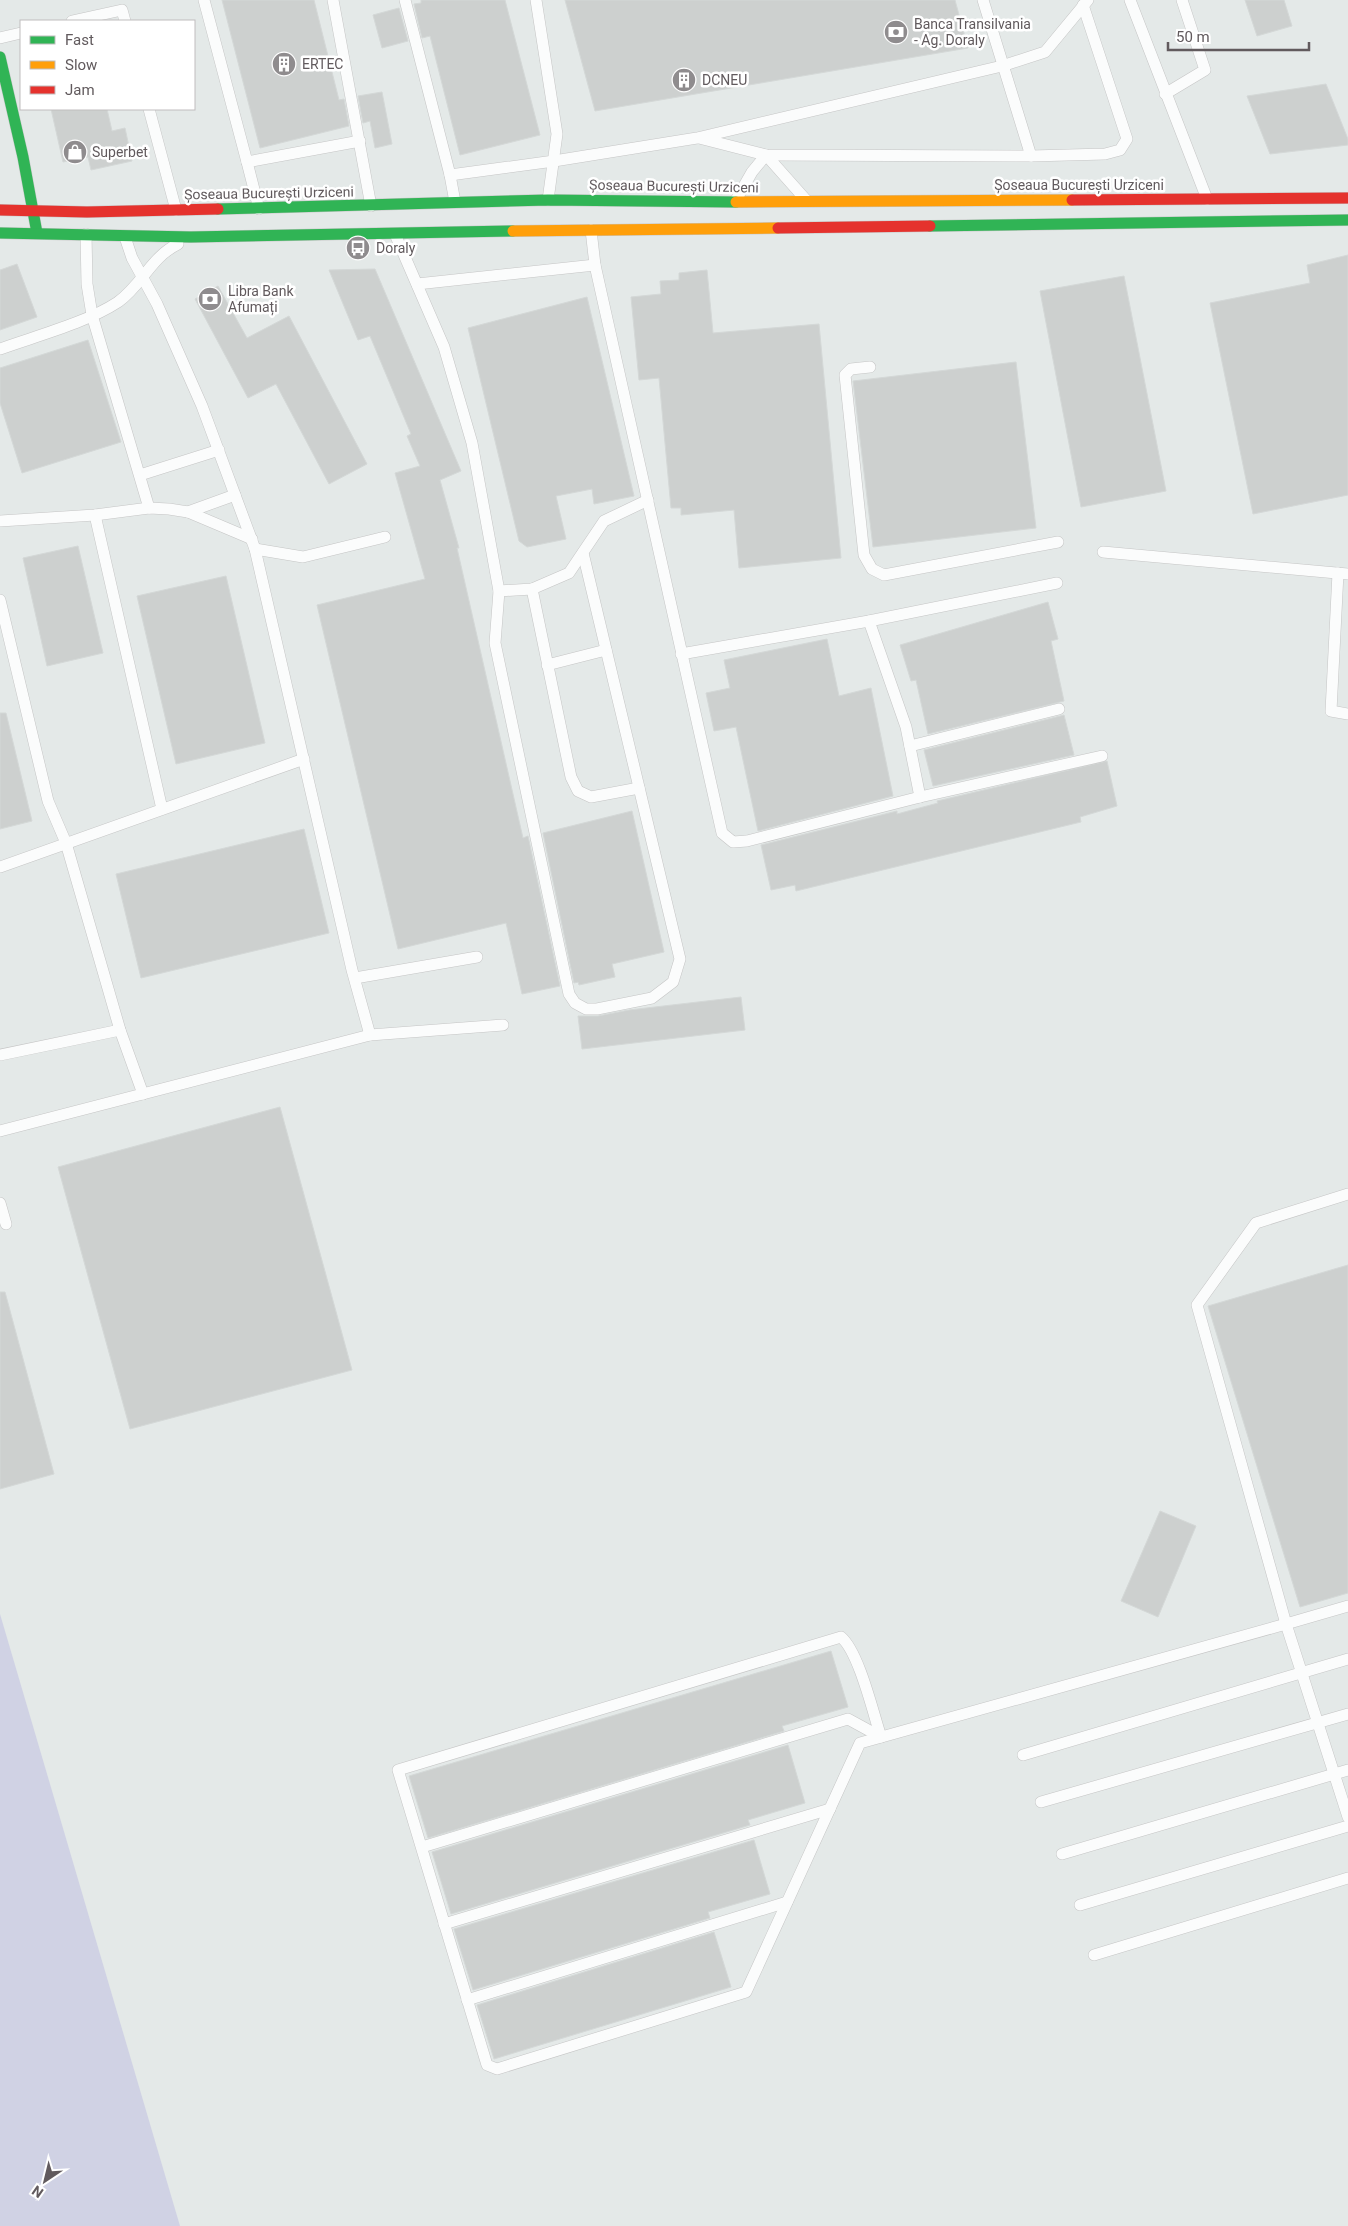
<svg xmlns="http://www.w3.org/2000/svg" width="1348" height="2226" font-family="Roboto,sans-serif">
<rect width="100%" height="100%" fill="#e4e9e8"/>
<!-- green -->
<path fill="#d0d2e4" d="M0 1614 180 2226H0Z"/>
<!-- building -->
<g fill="#cdd0cf" stroke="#d4d8d7">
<path d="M222 0H314L339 100 344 99 349 126 260 148Z"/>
<path d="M421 0H505L540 135 460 155 430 36 422 38 414 4 421 3Z"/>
<path d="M565 0H955L968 48 595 111Z"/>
<path d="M1245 0H1284L1292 26 1257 36Z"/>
<path d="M399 8 408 41 382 48 373 15Z"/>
<path d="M1326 84 1348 139V145L1270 154 1247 96Z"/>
<path d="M382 92 392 144 375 148 370 121 363 123 358 96Z"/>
<path d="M51 109H107L112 131 125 128 132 161 91 170 88 157 63 162Z"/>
<path d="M1348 255V495L1253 514 1210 303 1310 283 1307 265Z"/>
<path d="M17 264 37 317 0 330V270Z"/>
<path d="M375 269 461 471 440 480 459 548H457L523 838 528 836 560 986 522 994 506 923 398 949 317 605 425 579 395 473 420 466 407 436 411 434 370 336 358 340 329 270Z"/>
<path d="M707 270 713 333 819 324 841 558 739 568 734 510 681 515V508H671L659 378 639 380 631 297 661 294 660 281 679 280V273Z"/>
<path d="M1124 276 1166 491 1081 507 1040 291Z"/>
<path d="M218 286 247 338 289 316 367 464 329 484 276 384 248 398 195 299Z"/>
<path d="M587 297 634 496 594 504 592 489 556 496 566 539 527 547 519 541 468 328Z"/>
<path d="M88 340 121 442 22 473 0 403V368Z"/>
<path d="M1016 362 1036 528 873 547 853 381Z"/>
<path d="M78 546 103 653 47 666 23 558Z"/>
<path d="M226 576 265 743 176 764 137 596Z"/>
<path d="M1048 602 1058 639 1051 641 1064 701 928 734 916 680 911 681 900 645Z"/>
<path d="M827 639 839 696 871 688 893 796 758 831 736 727 714 731 706 693 730 688 724 660Z"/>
<path d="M0 713H6L32 821 0 829Z"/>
<path d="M1064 715 1074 755 933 786 924 750Z"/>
<path d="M1107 761 1117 806 1080 817 1081 822 796 891 795 885 771 890 761 845 897 811V814L938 803 937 801Z"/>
<path d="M632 811 664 952 612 964 615 977 579 985 578 982 574 983 543 833Z"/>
<path d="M304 829 329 933 141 978 116 874Z"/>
<path d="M741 997 745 1030 582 1049 578 1016H598L629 1010Z"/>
<path d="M280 1107 352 1370 130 1429 58 1167Z"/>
<path d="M1348 1265V1593L1300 1607 1208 1306Z"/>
<path d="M0 1292H5L54 1474 0 1489Z"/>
<path d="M1160 1511 1196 1526 1158 1617 1121 1601Z"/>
<path d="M831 1651 848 1707 782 1726 784 1731 428 1838 409 1776Z"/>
<path d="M788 1745 805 1803 748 1820 750 1825 451 1914 432 1852Z"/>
<path d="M754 1840 770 1894 708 1912 710 1918 473 1990 454 1929Z"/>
<path d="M714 1932 731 1987 494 2059 477 2005Z"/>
</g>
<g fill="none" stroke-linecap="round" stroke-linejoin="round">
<!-- lane casing -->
<g stroke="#c5c5c5" stroke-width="12">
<g id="lane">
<path d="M204 0 247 162 360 141"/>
<path d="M333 0 371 206"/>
<path d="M405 0 450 175 455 202"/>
<path d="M536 0 557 134 548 200"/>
<path d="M983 0 1031 156"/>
<path d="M1130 0 1207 199"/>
<path d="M72 21 122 10 125 21"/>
<path d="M0 38 21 33"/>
<path d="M1165 94 1205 70 1182 0"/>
<path d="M149 109 176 210"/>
<path d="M699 138 766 155 1031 156 1105 154 1120 150 1127 139 1083 5"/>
<path d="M247 162 259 209"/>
<path d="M450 175 554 161 697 138 1002 66 1045 52 1088 0"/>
<path d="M736 200 752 172 766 155 806 200"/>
<path d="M591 230 595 265 722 833 733 842 747 841 920 797 1102 756"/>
<path d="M86 234 87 284 92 315 149 508"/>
<path d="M395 234 444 347 472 443 499 591 495 643 569 994 575 1003 586 1009H597L652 998 673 982 680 959 583 553"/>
<path d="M125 237 132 258 157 304 202 406 255 549 352 970 370 1035"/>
<path d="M417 284 595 265"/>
<path d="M0 349C36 336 86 323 118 302 142 285 151 257 178 244"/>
<path d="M870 367 851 369 845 375 864 555 872 569 884 575 1058 542"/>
<path d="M140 475 219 450"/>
<path d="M188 512 235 495"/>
<path d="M95 515 162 809"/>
<path d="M0 521 95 515 149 508 169 509 188 512 252 539"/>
<path d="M255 549 303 557 385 537"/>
<path d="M1103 552 1348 574"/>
<path d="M1338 573 1331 711 1348 714"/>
<path d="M532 589 571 777 578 791 591 797 639 788"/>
<path d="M499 591 532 589 569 573 604 521 648 500"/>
<path d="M0 600 48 801 66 843 120 1030 143 1094"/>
<path d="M869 621 906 727 920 797"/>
<path d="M681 654 869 621 1057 583"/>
<path d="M547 665 606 650"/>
<path d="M910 746 1059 709"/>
<path d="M0 867 304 759"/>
<path d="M355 978 477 957"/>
<path d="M0 1055 120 1030"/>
<path d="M0 1131 370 1035 503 1025"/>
<path d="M1348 1194 1256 1223 1197 1305 1286 1624 1348 1817"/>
<path d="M0 1203 6 1224"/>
<path d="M881 1737C873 1713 859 1652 841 1637L398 1770 487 2065 497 2069 746 1992 860 1743 1286 1624 1348 1606"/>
<path d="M1023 1755 1348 1659"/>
<path d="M1041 1802 1348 1714"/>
<path d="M422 1847 848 1719 881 1737"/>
<path d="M1062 1854 1348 1770"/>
<path d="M1080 1905 1348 1826"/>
<path d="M444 1924 830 1809"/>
<path d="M1094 1955 1348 1878"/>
<path d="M467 2000 787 1902"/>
</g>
</g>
<!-- fast casing -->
<g stroke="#c6c6c6" stroke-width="12">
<g id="fast">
<path d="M0 57 23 157 37 233"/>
<path d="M218 209 548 200 736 202"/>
<path d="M930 226 1348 220"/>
<path d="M0 233 191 237 513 231"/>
</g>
</g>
<!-- slow casing -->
<g stroke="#c6c6c6" stroke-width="12">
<g id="slow">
<path d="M736 202 1072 200"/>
<path d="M513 231 778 228"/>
</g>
</g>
<!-- jam casing -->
<g stroke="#c6c6c6" stroke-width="12">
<g id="jam">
<path d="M1072 200 1348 198"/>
<path d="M0 210 87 212 218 209"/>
<path d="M778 228 930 226"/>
</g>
</g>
<!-- lane -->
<use href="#lane" stroke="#fbfcfc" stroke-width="11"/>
<!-- fast -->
<use href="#fast" stroke="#30b455" stroke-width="11"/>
<!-- slow -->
<use href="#slow" stroke="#ff9f0a" stroke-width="11"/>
<!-- jam -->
<use href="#jam" stroke="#e5322d" stroke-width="11"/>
</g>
<!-- icons -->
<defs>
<g id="bank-disc" transform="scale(1.25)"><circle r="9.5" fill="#8f8c8e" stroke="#fff"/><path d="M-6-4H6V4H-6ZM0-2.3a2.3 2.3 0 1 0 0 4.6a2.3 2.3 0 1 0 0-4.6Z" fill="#fff"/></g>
<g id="building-disc" transform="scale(1.25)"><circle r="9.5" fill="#8f8c8e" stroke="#fff"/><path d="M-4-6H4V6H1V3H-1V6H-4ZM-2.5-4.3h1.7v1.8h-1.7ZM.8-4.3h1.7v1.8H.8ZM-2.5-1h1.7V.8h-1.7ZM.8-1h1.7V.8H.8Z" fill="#fff"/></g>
<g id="shop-disc" transform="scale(1.25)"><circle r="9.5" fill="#8f8c8e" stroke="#fff"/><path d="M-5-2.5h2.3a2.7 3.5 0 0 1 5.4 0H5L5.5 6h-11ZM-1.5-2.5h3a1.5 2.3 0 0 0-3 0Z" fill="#fff"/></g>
<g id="bus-disc" transform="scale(1.25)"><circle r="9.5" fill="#8f8c8e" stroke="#fff"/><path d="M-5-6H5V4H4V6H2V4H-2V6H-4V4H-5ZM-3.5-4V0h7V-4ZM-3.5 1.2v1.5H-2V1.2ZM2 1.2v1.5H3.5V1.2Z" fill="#fff"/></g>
</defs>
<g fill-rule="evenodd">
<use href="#bank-disc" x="896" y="32"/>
<use href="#building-disc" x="284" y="64"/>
<use href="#building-disc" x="684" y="80"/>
<use href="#shop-disc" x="75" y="152"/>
<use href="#bus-disc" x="358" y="248"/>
<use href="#bank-disc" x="210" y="299"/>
</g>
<g text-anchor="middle" stroke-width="5" stroke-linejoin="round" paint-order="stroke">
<!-- poi labels -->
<g font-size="14" fill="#615a5d" stroke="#fff" text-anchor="start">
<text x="914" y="29">Banca Transilvania<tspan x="914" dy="16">- Ag. Doraly</tspan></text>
<text x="302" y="69">ERTEC</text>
<text x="702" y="85">DCNEU</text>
<text x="92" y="157">Superbet</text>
<text x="376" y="253">Doraly</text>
<text x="228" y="296">Libra Bank<tspan x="228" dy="16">Afumați</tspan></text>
</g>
<!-- street labels -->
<g font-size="14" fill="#615a5d" stroke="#fff">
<text x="1079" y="190">Șoseaua București Urziceni</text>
<text transform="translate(674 186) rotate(1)" y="5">Șoseaua București Urziceni</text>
<text transform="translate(269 193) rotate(-1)" y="5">Șoseaua București Urziceni</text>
</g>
</g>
<!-- legend -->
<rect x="20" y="20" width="175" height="90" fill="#ffffff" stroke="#c0bdbe"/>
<rect x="30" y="36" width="25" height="8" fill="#30b455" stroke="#c0bdbe"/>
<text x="65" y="45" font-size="15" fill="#615a5d">Fast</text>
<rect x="30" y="61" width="25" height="8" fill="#ff9f0a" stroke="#c0bdbe"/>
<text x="65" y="70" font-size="15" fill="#615a5d">Slow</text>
<rect x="30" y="86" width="25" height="8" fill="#e5322d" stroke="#c0bdbe"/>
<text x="65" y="95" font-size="15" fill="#615a5d">Jam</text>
<!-- north arrow -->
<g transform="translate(45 2181) rotate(215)" stroke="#ffffff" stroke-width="4" paint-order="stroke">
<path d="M0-4L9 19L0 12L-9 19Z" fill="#615a5d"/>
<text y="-8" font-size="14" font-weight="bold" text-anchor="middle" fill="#615a5d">N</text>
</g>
<!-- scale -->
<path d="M1168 42v8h141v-8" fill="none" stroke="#615a5d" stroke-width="2.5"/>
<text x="1176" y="42" font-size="15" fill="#615a5d" stroke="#ffffff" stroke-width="4" paint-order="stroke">50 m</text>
</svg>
